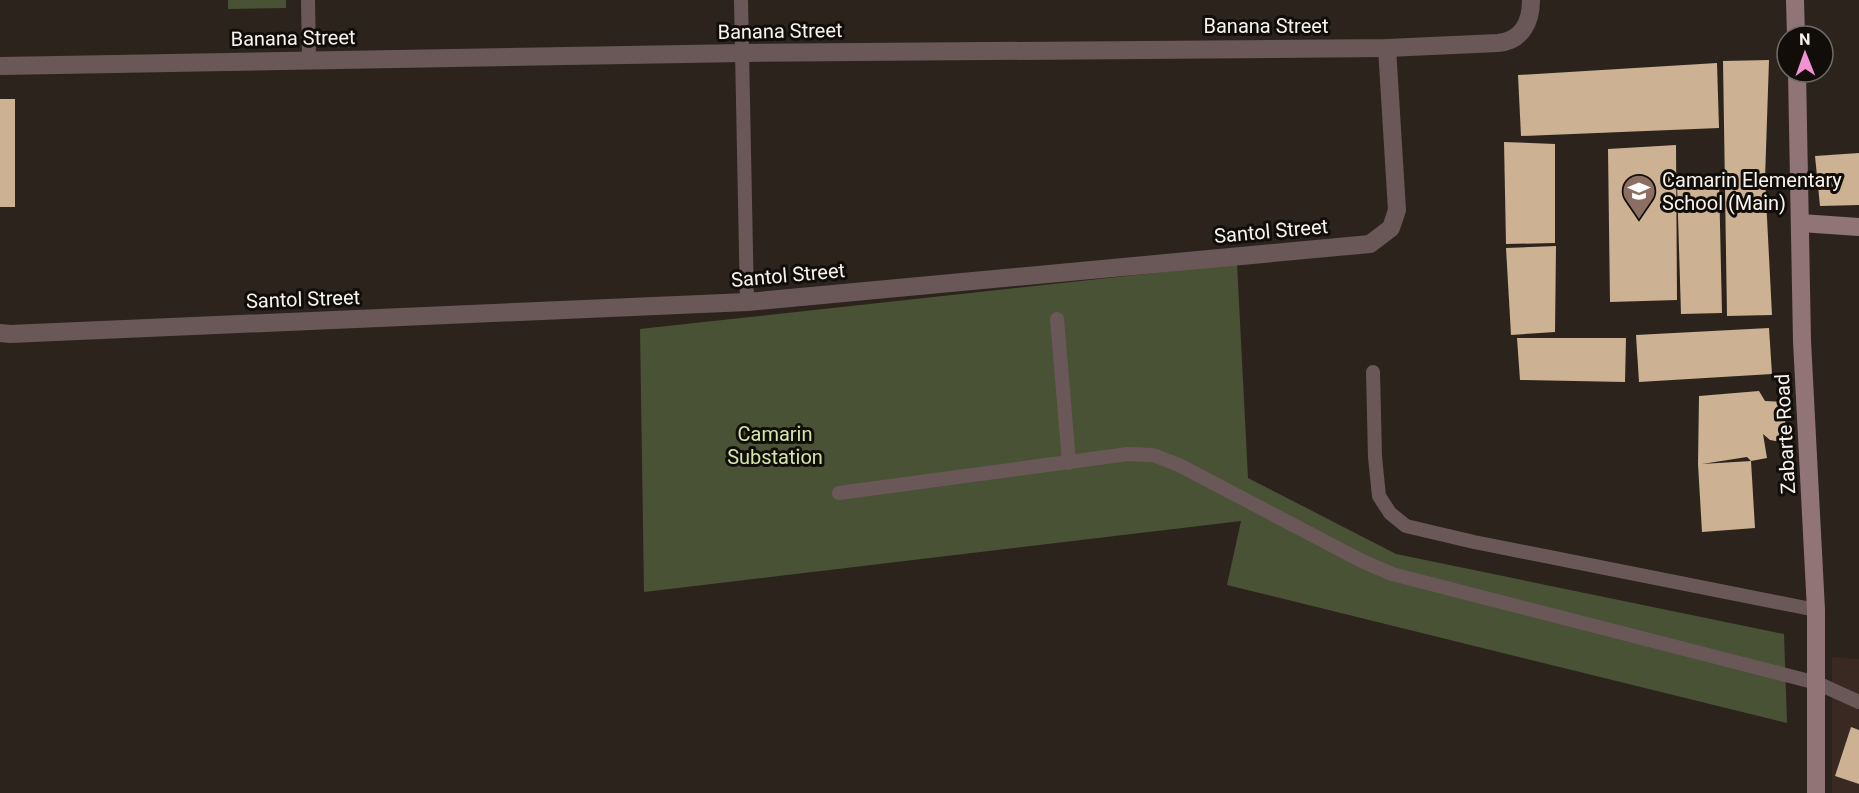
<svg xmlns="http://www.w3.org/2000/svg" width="1859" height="793" font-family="Roboto,sans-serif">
<rect width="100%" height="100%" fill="#2c241c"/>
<!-- commercial -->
<path fill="#3a2822" d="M1832 657 1859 659V793H1832Z"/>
<!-- green -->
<g fill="#4a5236">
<path d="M228 0H286V8L228 9Z"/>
<path d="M1237 264 1248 478 1396 554 1784 634 1787 723 1227 585 1241 521 644 592 640 329Z"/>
</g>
<!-- building -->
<g fill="#ccb193">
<path d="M1769 60 1765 179 1772 315 1727 316 1723 61Z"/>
<path d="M1717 63 1719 128 1521 136 1518 75Z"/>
<rect x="0" y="99" width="15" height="108"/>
<path d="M1504 142 1555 144V243L1506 244Z"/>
<path d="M1676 145 1677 300 1610 302 1608 149Z"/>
<path d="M1859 153V205L1820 206 1815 156Z"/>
<path d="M1719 180 1722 313 1681 314 1677 182Z"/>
<path d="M1556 246 1555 332 1511 335 1506 248Z"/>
<path d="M1769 328 1772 374 1639 382 1636 335Z"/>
<path d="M1517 338H1626L1625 382 1520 380Z"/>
<path d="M1759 391 1765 401 1783 402 1787 437 1782 442 1770 440 1763 434 1767 458 1751 461 1747 457 1702 464 1751 461 1755 528 1702 532 1698 464 1699 396Z"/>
<path d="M1851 727 1859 730V784L1835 776Z"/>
</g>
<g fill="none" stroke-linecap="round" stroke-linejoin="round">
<!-- lane -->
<g stroke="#6a5859" stroke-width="14">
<path d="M308 0 309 60"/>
<path d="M741 0 747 302"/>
<path d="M1057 319 1069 463"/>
<path d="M1373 372 1375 457 1379 496 1390 513 1406 526 1474 542 1816 610"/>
<path d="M839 493 1128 454 1153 455 1179 465 1362 561 1392 574 1817 683 1859 702"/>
</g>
<!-- street -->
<g stroke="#6a5859" stroke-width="18">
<path d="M0 66 743 53 1387 48 1498 43C1521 41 1531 23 1531 0"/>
<path d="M0 333 10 334 747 302 1370 244 1391 228 1397 210 1387 48"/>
</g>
<!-- secondary -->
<g stroke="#917576" stroke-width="18">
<path d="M1795 0 1796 36"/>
<path d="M1797 72 1802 341 1816 610V793"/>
<path d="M1801 223 1859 227"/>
</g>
</g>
<!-- icons -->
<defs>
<g id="school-pin" transform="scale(1.725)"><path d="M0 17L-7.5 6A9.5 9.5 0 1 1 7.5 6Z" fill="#8d6e63" stroke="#110e0a"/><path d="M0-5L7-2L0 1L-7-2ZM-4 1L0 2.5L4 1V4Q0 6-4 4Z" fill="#fff"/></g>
</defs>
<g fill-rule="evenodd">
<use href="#school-pin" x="1639" y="191"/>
</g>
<g text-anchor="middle" stroke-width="6" stroke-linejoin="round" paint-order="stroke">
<!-- street labels -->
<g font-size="20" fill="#f9f3ee" stroke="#110e0a">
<text x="1266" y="33">Banana Street</text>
<text transform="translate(780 31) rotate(-1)" y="7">Banana Street</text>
<text transform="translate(293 38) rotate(-1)" y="7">Banana Street</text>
<text transform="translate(1271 231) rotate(-5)" y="7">Santol Street</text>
<text transform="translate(788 275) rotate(-5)" y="7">Santol Street</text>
<text transform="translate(303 299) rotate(-2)" y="7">Santol Street</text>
<text transform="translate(1785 434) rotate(-93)" y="7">Zabarte Road</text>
</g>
<!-- poi labels -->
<g font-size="20" fill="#f9f3ee" stroke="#110e0a" text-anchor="start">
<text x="1662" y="187">Camarin Elementary<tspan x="1662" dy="23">School (Main)</tspan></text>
</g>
<!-- park labels -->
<g font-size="20" fill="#d3e6aa" stroke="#110e0a">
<text x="775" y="441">Camarin<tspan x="775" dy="23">Substation</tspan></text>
</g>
</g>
<!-- north arrow -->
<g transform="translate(1805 54) rotate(359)"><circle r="28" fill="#110e0a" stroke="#6e6a65" stroke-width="1.5"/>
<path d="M0-4.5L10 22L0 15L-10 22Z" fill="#f391d5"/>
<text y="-9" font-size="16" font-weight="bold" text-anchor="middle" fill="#f9f3ee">N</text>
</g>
</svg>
